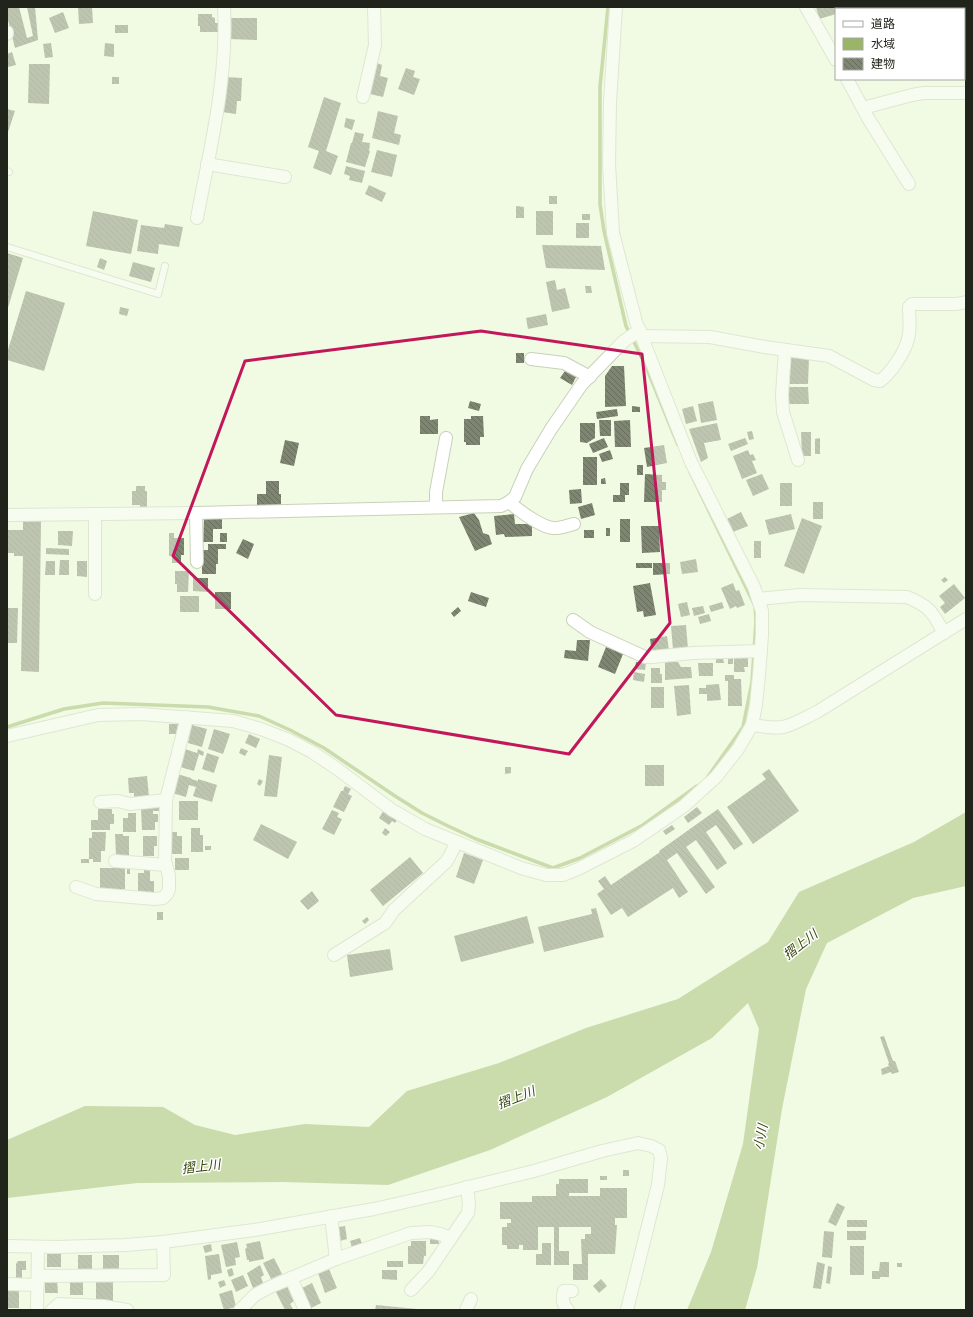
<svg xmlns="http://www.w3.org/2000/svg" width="973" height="1317" font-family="Mulish,'Noto Sans JP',sans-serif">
<defs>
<pattern id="building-back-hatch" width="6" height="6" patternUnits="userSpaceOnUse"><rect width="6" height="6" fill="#7e8671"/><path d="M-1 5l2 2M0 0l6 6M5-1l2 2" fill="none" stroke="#676d5c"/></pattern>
</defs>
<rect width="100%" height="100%" fill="#f1fae3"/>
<!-- water -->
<path fill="#9bb568" d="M966 812V886L913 898 827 943 806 989 782 1109 757 1268 745 1310H687L711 1252 743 1144 759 1029 748 1003 712 1038 607 1097 490 1150 388 1185 283 1182 137 1183 7 1198V1140L85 1106 163 1107 195 1125 235 1135 305 1124 369 1127 407 1091 499 1063 586 1028 678 999 768 942 799 892 914 842Z"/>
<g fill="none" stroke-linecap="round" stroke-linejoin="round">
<!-- stream -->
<g stroke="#9bb568" stroke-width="3.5">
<path d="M608 7 600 87V204L604 231 626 326 645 364 678 445"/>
<path d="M690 472 755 606 756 621 752 682 743 727 707 778"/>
<path d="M7 727 64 709 103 703 208 707 259 716 290 730 324 748 395 796 422 813 448 826 476 839 553 868 580 858 643 825 697 786"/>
</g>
</g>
<!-- building -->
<g fill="url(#building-back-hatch)">
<path d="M7 7H19L27 38 33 36 27 7H35L38 40 15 48 7 16Z"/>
<path d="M78 7H92L93 23 79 24Z"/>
<path d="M816 7H837V9H836V14L819 19Z"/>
<path d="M63 12 69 28 55 33 49 18Z"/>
<path d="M198 14H212V17L215 18V23H221V32H200V26H198Z"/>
<path d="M230 18H257V40L229 39Z"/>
<rect x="115" y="25" width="13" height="8"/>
<path d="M51 43 53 57 45 58 43 44Z"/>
<path d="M105 43 114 44V57L104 56Z"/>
<path d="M12 52 16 65 8 67 7 54Z"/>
<path d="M377 63 382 65 380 76 388 78 383 97 370 94Z"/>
<path d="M29 64H50L49 104 28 103Z"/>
<path d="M406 68 415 71 413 77 420 79 414 95 398 89Z"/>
<rect x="112" y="77" width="7" height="7"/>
<path d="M226 77 242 78 241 101H237L236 114 222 112Z"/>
<path d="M324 97 341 103 326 151 338 156 331 175 313 168 319 151 308 147Z"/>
<path d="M7 109 15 111 7 135Z"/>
<path d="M378 111 398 116 394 133 401 135 399 145 372 138Z"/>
<path d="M346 118 355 120 352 130 344 127Z"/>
<path d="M355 132 364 134 362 142 370 143 369 151H370L365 167 346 162 351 143H352Z"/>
<path d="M377 150 397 155 392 177 371 172Z"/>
<path d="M346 166 365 171 362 183 349 180 350 176 344 174Z"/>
<path d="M369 185 386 193 382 202 365 194Z"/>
<rect x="549" y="196" width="8" height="8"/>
<path d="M516 206 524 207V218H516Z"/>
<path d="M93 211 138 220 131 254 86 246Z"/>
<rect x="536" y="211" width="17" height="24"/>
<rect x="582" y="214" width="8" height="6"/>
<rect x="576" y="223" width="13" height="15"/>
<path d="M165 224 183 227 179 247 159 244 158 254 137 251 141 225 164 228Z"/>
<path d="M542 245 601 246 605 270 546 268Z"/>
<path d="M7 253 23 258 7 311Z"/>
<path d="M100 258 107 261 104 270 97 267Z"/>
<path d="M133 262 155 268 151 282 129 276Z"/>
<path d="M555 280 557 290 565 288 570 308 552 312 546 282Z"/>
<path d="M585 286H591L592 293H586Z"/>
<path d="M26 291 65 303 44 371 7 360V353Z"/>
<path d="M120 307 129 309 127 316 119 314Z"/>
<path d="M546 314 548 325 528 329 526 318Z"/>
<rect x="516" y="353" width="8" height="10"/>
<path d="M790 358H809L808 384H790Z"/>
<path d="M612 366H624L626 406 605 407V376Z"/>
<path d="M565 371 576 377 572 385 560 378Z"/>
<path d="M789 387H808L809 404H789Z"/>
<path d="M470 401 481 404 479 411 468 408Z"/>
<path d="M713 401 717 420 701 423 698 404Z"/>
<path d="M632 406 640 407V412H632Z"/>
<path d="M693 406 697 421 686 424 682 409Z"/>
<path d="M617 409 618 416 597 419 596 412Z"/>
<path d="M420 416H430V420L438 419V434H420Z"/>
<path d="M471 416H483L484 437H480V445H466V442H464V419H471Z"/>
<path d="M599 420H611V436H600Z"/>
<path d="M630 420 631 447H615L614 421Z"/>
<path d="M580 423H595V438L587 443 580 442Z"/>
<path d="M717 423 721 440 704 443 708 458 701 462 689 429Z"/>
<path d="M752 431 754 439 749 440 747 432Z"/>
<path d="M801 432H811V456H802Z"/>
<path d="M604 438 608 447 593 453 589 444Z"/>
<path d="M745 438 748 444 731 451 728 444Z"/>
<path d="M820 438V454H815V439Z"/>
<path d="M285 440 299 443 294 466 280 463Z"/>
<path d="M664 445 667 463 647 467 644 448Z"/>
<path d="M610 450 613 459 602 462 599 454Z"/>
<path d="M748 450 750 455 753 454 756 460 752 461 757 473 742 479 733 456Z"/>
<rect x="583" y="457" width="14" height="28"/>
<rect x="637" y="465" width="6" height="10"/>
<path d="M645 474 662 475V482H666V490H662V502H644Z"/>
<path d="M762 474 769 489 753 496 746 480Z"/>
<path d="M605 478 606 484H601V479Z"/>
<path d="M266 481H279V494H281V505L257 506V494H266Z"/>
<path d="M620 483H629V495H625V502H613V495H620Z"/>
<rect x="780" y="483" width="12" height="23"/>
<path d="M136 486H145V491H147V508H140V505H132V491H136Z"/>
<path d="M581 489 582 503 570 504 569 490Z"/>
<rect x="813" y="502" width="10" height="17"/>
<path d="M592 503 595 515 581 519 578 507Z"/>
<path d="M741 512 748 526 733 532 727 519Z"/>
<path d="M474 513 479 520 483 533 489 535 492 544 475 551 459 517Z"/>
<path d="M514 514 515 524H532V536L505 537 504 534 496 535 494 516Z"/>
<path d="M791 514 795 529 769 535 765 520Z"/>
<path d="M802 518 822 526 804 574 784 566Z"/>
<path d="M204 519H222V529H213V542H203Z"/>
<rect x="620" y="519" width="10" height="23"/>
<path d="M23 521H41L39 672 21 671 23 556H14V553H7V530H23Z"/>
<path d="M641 526H659L660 552 642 553Z"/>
<rect x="606" y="528" width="4" height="8"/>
<rect x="584" y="530" width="10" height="8"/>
<path d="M58 531H73L72 546 58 545Z"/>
<path d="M169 533H174V538H184V555H181V563H172V556H169Z"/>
<rect x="220" y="533" width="7" height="9"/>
<path d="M243 539 254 544 248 559 236 553Z"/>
<rect x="754" y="541" width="7" height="17"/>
<path d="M208 544H226V549H218V564H216V574H202V550H208Z"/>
<path d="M46 548 69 549V555L46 554Z"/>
<path d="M696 559 698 572 682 574 680 562Z"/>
<path d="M60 560H69V575H59Z"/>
<path d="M46 561H55V575H45Z"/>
<path d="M77 561H87V577L77 576Z"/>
<rect x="636" y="563" width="16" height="5"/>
<path d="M653 563H670V574L653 575Z"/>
<path d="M175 571H189L188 592H177V584H175Z"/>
<path d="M945 577 948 580 944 583 941 580Z"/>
<path d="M193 578H208V592L193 591Z"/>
<path d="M650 583 656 615 644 617 643 611 637 612 633 586Z"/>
<path d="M733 583 736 591 739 590 745 605 737 608 736 606 730 609 721 588Z"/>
<path d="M954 584 965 598 945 614 940 607 945 603 939 596Z"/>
<rect x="215" y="592" width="16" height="17"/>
<path d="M471 592 489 598 486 607 468 601Z"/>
<rect x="180" y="596" width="19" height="16"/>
<path d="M687 602 690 615 681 617 678 604Z"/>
<path d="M722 602 724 608 711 612 709 606Z"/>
<path d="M703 606 705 613 694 616 692 608Z"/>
<path d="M458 607 461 611 454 617 451 613Z"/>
<path d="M7 608H18L17 643H7Z"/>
<path d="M709 614 711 621 700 624 698 617Z"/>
<path d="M686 625 688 649 673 650 671 626Z"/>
<path d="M667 636 669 650 652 653 650 639Z"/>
<path d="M577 640H590L588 661 564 658 565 650 576 651Z"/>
<path d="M606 647 623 654 615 674 598 667Z"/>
<path d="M734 657H748V667H744L745 672H734Z"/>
<path d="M716 658H723L724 663H716Z"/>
<rect x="728" y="658" width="5" height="6"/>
<path d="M636 662 646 663 645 670 635 669Z"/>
<path d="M665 662H678L681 667H691L692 678 665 680Z"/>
<path d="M698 663H713V676H699Z"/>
<path d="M651 668H660V674H662V683H651Z"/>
<path d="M634 672 645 674 644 682 633 680Z"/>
<path d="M725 675H734V679H741L742 706H728V681H725Z"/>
<path d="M719 684 721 700 707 701V694H699V688H706V685Z"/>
<path d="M689 685 691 714 677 716 674 686Z"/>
<rect x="651" y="687" width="13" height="21"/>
<rect x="169" y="724" width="10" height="10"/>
<path d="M192 725 207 729 202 747 188 743Z"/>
<path d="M214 729 230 734 223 754 208 749Z"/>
<path d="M249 734 260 739 256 748 245 743Z"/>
<path d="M241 748 248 751 245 756 239 753Z"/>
<path d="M185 749 197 753 198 749 204 752 203 756 199 754 194 771 180 767Z"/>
<path d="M207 753 219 757 214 773 202 769Z"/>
<path d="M269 755 282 757 277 797 264 796Z"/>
<rect x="645" y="765" width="19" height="21"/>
<path d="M505 767H511V773L505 774Z"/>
<path d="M769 769 799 811 753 844 727 807 766 779 762 774Z"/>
<path d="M177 774 191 778V779L198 781V779L217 785 212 802 193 796 196 787 189 785 186 797 172 793Z"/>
<path d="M147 776 149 797 134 798V793H129L128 778Z"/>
<path d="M259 779 263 781 260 786 257 784Z"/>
<path d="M345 786 351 789 348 794 352 796 344 812 333 807 341 791H343Z"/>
<rect x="179" y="801" width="19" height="19"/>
<path d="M147 806H159V811H153V814H158V822H155V830H142L141 809H147Z"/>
<path d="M697 807 702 813 688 823 684 817Z"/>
<path d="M98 809H112V814H114V824H110V830H91V820H98Z"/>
<path d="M718 809 743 844 734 850 716 825 706 832 727 863 717 870 696 840 686 847 715 887 706 894 677 853 667 860 688 892 679 898 673 888 628 917 622 908 611 915 597 894 604 889 598 881 605 876 611 885 660 852 659 851Z"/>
<path d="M332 810 339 813 337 817 342 819 334 835 322 829Z"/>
<path d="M384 810 398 818 395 823 392 821 389 825 379 818Z"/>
<path d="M128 813H136V832H123V818H128Z"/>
<path d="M261 824 297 842 288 859 253 840Z"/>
<path d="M672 825 675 829 666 835 663 831Z"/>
<path d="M191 828H200V835H203V852H191Z"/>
<path d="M385 828 390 832 386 836 382 833Z"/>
<path d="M92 832H106L105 851H101V862H93V859H89V838H92Z"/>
<path d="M169 832H177V836H182V854H169Z"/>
<path d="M115 834H123V836H129V855H116Z"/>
<path d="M143 836H157V846H154V856H143Z"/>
<rect x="205" y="846" width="6" height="4"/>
<path d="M464 853 483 860 474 884 456 877Z"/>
<path d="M410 857 423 873 383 906 370 890Z"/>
<rect x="175" y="858" width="14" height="12"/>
<rect x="81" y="859" width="8" height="4"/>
<rect x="100" y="868" width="25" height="21"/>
<rect x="127" y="868" width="3" height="6"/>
<path d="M144 870H150V881H154V892H138V873H144Z"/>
<path d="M312 891 319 901 308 910 300 901Z"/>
<path d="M596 908 604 937 544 952 538 927 592 914 591 909Z"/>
<rect x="157" y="912" width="6" height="8"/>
<path d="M527 916 534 943 461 962 454 936Z"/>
<path d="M367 917 369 920 365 924 362 921Z"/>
<path d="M390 949 393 970 350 977 347 955Z"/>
<path d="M884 1036 893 1061H895L899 1072 892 1074 891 1072 882 1075 881 1069 889 1066 888 1064 889 1063 880 1037Z"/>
<rect x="623" y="1170" width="6" height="6"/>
<rect x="600" y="1176" width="7" height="4"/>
<path d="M559 1179H588V1193H569V1196H600V1188H627V1218H615V1225H617L615 1254H588V1280H573V1264H582L581 1239H585V1234H591V1227H559V1251H569V1265H554V1227H538V1250H523V1245H519V1249H507V1245H502V1227H507V1223H511V1219H500V1202H532V1196H556V1184H559Z"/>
<path d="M837 1203 845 1207 836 1226 828 1222Z"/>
<rect x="847" y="1220" width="20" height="7"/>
<path d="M345 1226 347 1239 340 1241 338 1227Z"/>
<path d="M824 1231 834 1232 832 1258 822 1257Z"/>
<rect x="847" y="1231" width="19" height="9"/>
<path d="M430 1236H438L439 1244H430Z"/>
<path d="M360 1238 363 1247 353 1251 350 1241Z"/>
<path d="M260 1241 264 1259 249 1262V1260H247L245 1249 247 1248 246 1244Z"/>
<path d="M411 1241H426V1256H424L423 1264H408V1246H411Z"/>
<path d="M237 1242 240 1257 235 1258 236 1265 226 1267 221 1245Z"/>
<path d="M542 1243H551V1265H536V1254H542Z"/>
<path d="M211 1244 212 1251 205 1253 203 1246Z"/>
<rect x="850" y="1246" width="14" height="29"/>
<rect x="47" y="1254" width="14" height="13"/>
<path d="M219 1254 222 1273 211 1275V1279L208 1280 205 1256Z"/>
<rect x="78" y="1255" width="14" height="16"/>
<rect x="103" y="1255" width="16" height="15"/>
<path d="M274 1258 282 1274 271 1279 263 1263Z"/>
<path d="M18 1261H26V1270H22V1278H16V1264Z"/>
<rect x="387" y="1261" width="16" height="6"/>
<path d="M817 1262 825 1264 821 1289 813 1288Z"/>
<path d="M880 1262H889V1277H880V1279H872V1271H879Z"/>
<rect x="897" y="1263" width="5" height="4"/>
<path d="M260 1265 264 1275 261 1277 263 1283 253 1288 247 1273Z"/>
<path d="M828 1266 832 1267 830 1284 826 1283Z"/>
<path d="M232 1268 234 1275 229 1277 227 1270Z"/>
<path d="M329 1269 337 1288 325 1293 318 1273Z"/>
<path d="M382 1270H397V1280L382 1279Z"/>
<path d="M243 1275 248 1286 236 1292 231 1280Z"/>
<path d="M601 1279 607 1286 599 1293 593 1286Z"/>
<path d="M45 1280H57L58 1293H45Z"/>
<path d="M224 1280 226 1285 220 1288 218 1282Z"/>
<rect x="96" y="1281" width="17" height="20"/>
<rect x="70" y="1282" width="13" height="13"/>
<path d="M312 1283 321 1303 311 1308 302 1288Z"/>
<path d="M286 1284 294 1301 290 1304 293 1309 291 1310H285L275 1290Z"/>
<path d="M232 1290 236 1307 224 1310 219 1294Z"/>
<rect x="7" y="1291" width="12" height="17"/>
<path d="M376 1305 417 1309V1310H375Z"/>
</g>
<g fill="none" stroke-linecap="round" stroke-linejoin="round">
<!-- service casing -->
<g stroke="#c9d1bb" stroke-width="8">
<g id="service">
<path d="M7 171 9 172"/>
<path d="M7 247 158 294 165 266"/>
</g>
</g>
<!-- minor casing -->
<g stroke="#c9d1bb" stroke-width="14">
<g id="minor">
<path d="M806 7 836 60"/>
<path d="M7 32V34"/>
<path d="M847 79 868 118 909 184"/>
<path d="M363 97 375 45 374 7"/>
<path d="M863 108 912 95 924 93H966"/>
<path d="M207 164 285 177"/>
<path d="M197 218C210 149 228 78 224 7"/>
<path d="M642 336 710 337 765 347 829 356 874 380 880 381C891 373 905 352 908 339 911 329 909 317 909 307L912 304H957L966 302"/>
<path d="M785 350 782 395 783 412 798 460"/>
<path d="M531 359 564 363 590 377"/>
<path d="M509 502C518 510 541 527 553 528 560 529 568 525 574 524"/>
<path d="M436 507V492L446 438"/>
<path d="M196 513 197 562"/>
<path d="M7 515 196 513 501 506 509 502 515 497 527 469 551 429 582 384 624 341 640 330"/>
<path d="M95 594V514"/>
<path d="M758 599 800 595 907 597C931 607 932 612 944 633"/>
<path d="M573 620 590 632 645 657H652L693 653 761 651"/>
<path d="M752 725C762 726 772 729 783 727 794 725 806 717 817 712L966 619"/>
<path d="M7 736 98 715 141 714 233 721 261 729 289 740 312 752 336 768 392 810 425 829 521 868 546 875H563L578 869 633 841 684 806 716 777 738 749 752 725 756 705 759 675 762 635V611L754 587 691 462 674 419 636 322 613 233 609 164 610 102 616 7"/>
<path d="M100 802 118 801 130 804 166 800"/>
<path d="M115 861 166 865"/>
<path d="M76 887 96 894 155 899 163 898 167 894 169 889V876L165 861 166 800 187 717"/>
<path d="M334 955 385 923 394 910 447 861 457 842"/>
<path d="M331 1216 336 1259"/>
<path d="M7 1246 57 1247 125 1245 163 1242 254 1230 374 1209 436 1195 534 1171 602 1151 638 1143 651 1146 659 1150 661 1158 658 1185 627 1310"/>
<path d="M38 1276 164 1275 163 1242"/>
<path d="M291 1278 305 1310"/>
<path d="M7 1284 38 1285"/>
<path d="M411 1290 428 1272 468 1213 469 1204 467 1187"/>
<path d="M37 1310 38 1247"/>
<path d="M52 1310 59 1304 103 1306 127 1310"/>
<path d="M240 1310 255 1295 270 1287 336 1259 411 1233 430 1232 440 1234 451 1238"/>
<path d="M466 1310 471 1299"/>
<path d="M568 1310C562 1304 562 1299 564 1291H572"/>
</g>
</g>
<!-- service -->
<use href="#service" stroke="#fff" stroke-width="6"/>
<!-- minor -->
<use href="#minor" stroke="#fff" stroke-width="12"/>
</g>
<!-- marked area -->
<path d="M0 0H973V1317H0ZM481 331 642 354 670 623 569 754 336 715 173 556 245 361Z" fill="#f1fae3" fill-opacity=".55" fill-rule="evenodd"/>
<path fill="none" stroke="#c2185b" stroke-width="3" stroke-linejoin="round" d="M481 331 642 354 670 623 569 754 336 715 173 556 245 361Z"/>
<g text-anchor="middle" stroke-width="3" stroke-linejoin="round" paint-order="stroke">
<!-- water labels -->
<g font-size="13" font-style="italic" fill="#35450b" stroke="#fff">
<text transform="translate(800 944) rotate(-38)" y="5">摺上川</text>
<text transform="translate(516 1097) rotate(-21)" y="5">摺上川</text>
<text transform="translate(760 1137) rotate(-79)" y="5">小川</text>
<text transform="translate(201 1166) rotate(-7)" y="5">摺上川</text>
</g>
</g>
<!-- border -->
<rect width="973" height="1317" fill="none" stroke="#21241b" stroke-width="16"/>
<!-- legend -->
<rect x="835" y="8" width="130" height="72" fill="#ffffff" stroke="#a6a7a4"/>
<rect x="843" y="21" width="20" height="6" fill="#ffffff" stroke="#a6a7a4"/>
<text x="871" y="28" font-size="12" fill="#21241b">道路</text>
<rect x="843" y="38" width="20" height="12" fill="#9bb568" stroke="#a6a7a4"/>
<text x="871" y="48" font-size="12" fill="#21241b">水域</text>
<rect x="843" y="58" width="20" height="12" fill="url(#building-back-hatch)" stroke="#a6a7a4"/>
<text x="871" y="68" font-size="12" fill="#21241b">建物</text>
</svg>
